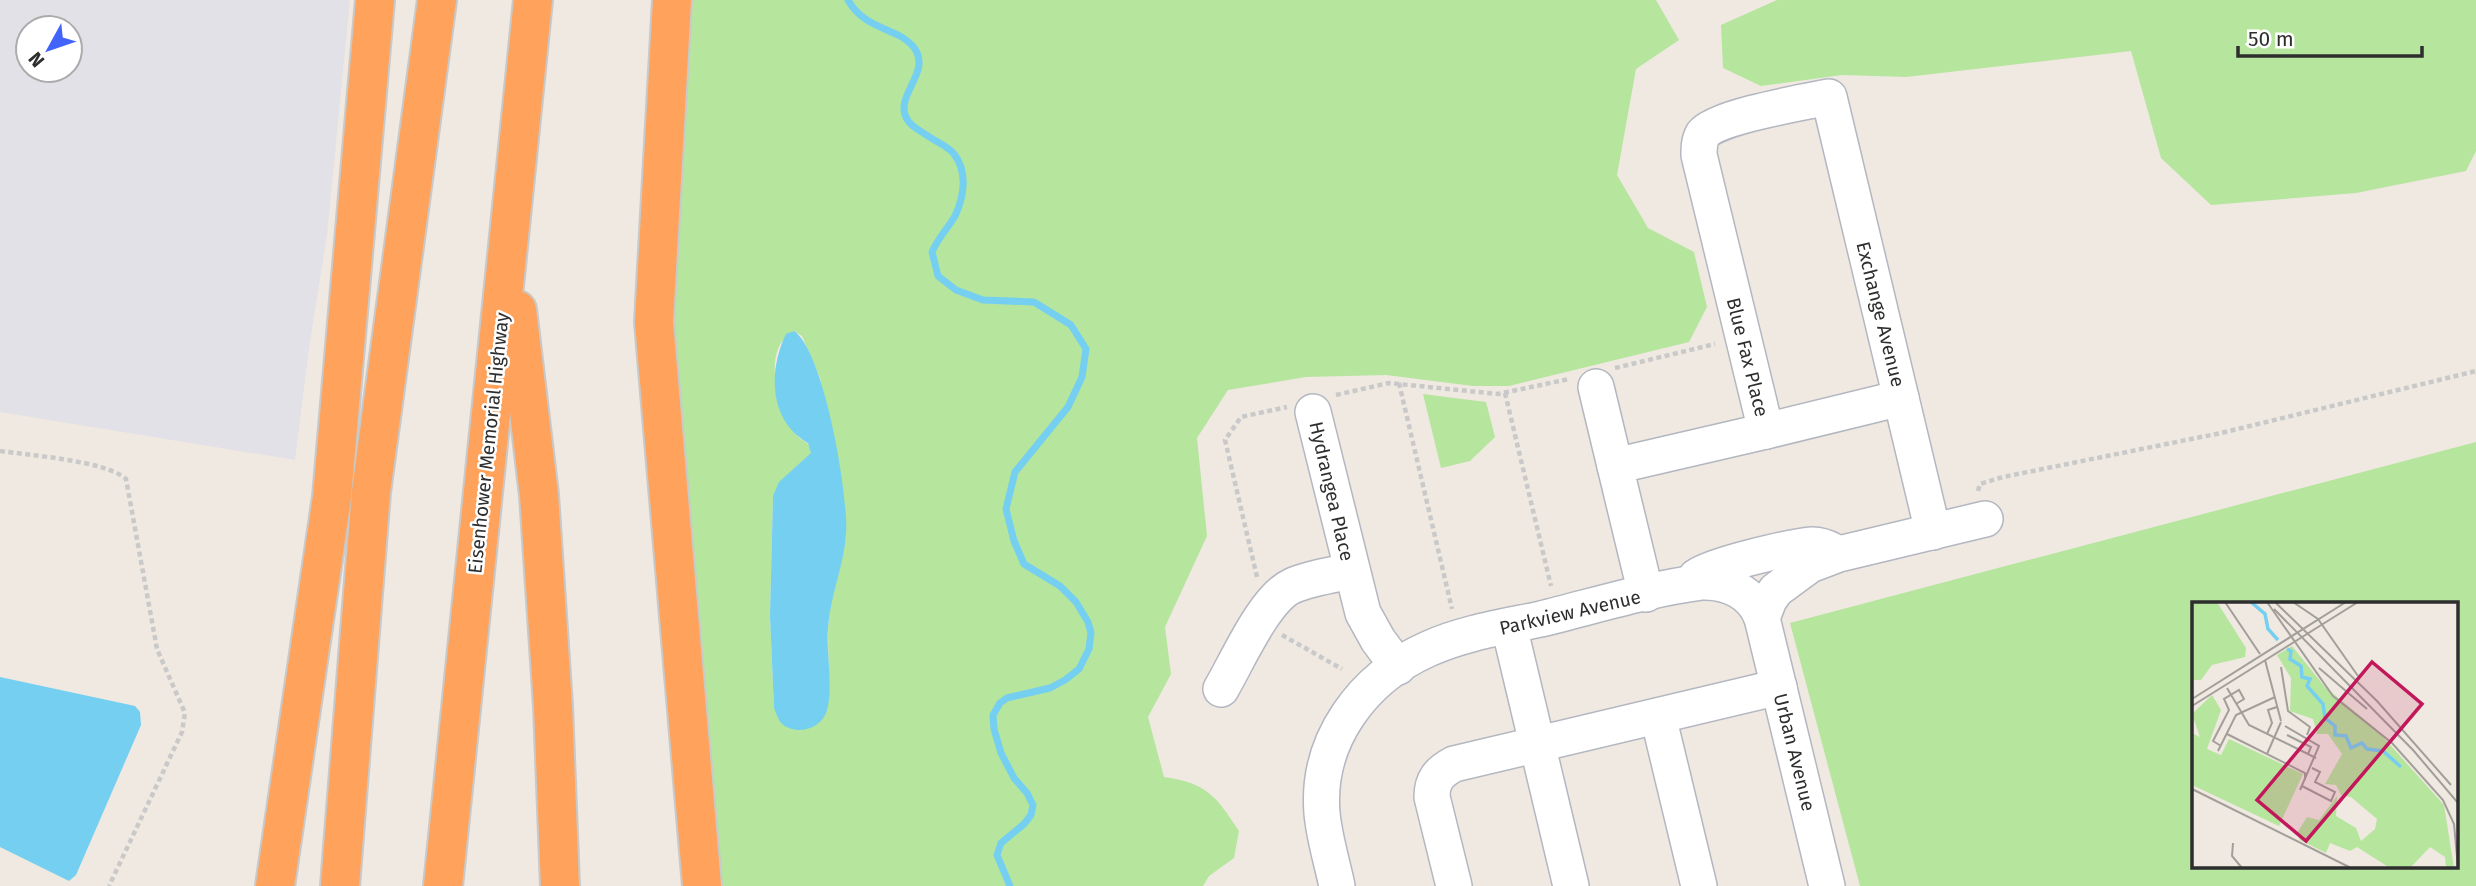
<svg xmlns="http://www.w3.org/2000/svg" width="2476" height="886" font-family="'Fira Sans',sans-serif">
<rect width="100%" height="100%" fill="#efe9e1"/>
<!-- industrial -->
<path fill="#e3e1e8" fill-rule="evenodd" d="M0 0H350L327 235 309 348 295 460 0 412ZM28 28H70V70H28Z"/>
<!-- green -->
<g fill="#b6e59e" fill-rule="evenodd">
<path d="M687 0H1656L1679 40 1636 69 1617 175 1648 228 1694 252 1707 307 1689 342 1509 386H1473L1386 375 1306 377 1228 390 1197 438 1207 536 1165 627 1171 674 1148 717 1164 777C1207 783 1216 796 1239 831L1234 858 1209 876 1203 886H714L693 647 670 274ZM794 331 802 336 820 378 846 536 831 598 828 629 829 697 774 708 770 616 773 496 798 465 811 454C812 440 801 443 795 433 781 410 766 368 781 343 784 339 790 334 794 331Z"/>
<path d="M1777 0H2476V151L2466 171 2356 193 2211 205 2161 158 2131 51 1906 77 1842 75 1761 86 1723 68 1721 25Z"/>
<path d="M1423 394 1486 402 1495 437 1470 461 1441 468Z"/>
<path d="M2476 442V886H1860L1790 623ZM2194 604H2457V867H2194Z"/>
</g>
<!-- water -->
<g fill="#75cff0">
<path d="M794 331C824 351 849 496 846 534 844 565 830 596 828 628 826 652 834 692 826 713 819 730 795 736 781 723 778 719 776 713 774 708L770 616 773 496 779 482 811 453 808 443C769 421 768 371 786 334Z"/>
<path d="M0 677 135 706 140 712 141 725 76 875 69 881 0 847Z"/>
</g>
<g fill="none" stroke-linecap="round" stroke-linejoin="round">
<!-- stream -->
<path stroke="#75cff0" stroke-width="7" d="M848 0C866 32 900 27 915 49 930 72 898 93 905 115 909 126 919 130 928 136 935 141 949 147 954 154 968 172 964 197 955 216 948 228 938 238 932 252L938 276 956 290 983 300 1034 302 1071 325 1086 349 1082 377 1068 407 1015 472 1006 509 1014 541 1024 564 1060 586 1076 602 1088 622 1091 633 1089 649 1079 669 1065 680 1050 688 1007 698 1000 703 993 715 994 729 1001 753 1014 778 1027 793 1033 805 1031 815 1024 824 1001 843 997 855 1010 886"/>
<!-- minor casing -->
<g stroke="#b4b7c1" stroke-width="38">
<g id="minor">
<path d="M1596 387 1615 466"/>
<path d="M1313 412 1363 613 1378 640 1398 667"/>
<path d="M1766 431 1901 398"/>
<path d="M1696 577C1712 565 1790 547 1812 545 1820 545 1826 547 1833 551"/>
<path d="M1646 594 1615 466 1766 431 1699 155C1699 148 1699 141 1703 134 1716 117 1804 102 1829 97L1933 532"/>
<path d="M1509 626 1571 886"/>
<path d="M1221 689C1237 662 1264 599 1292 586 1310 578 1332 575 1351 571"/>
<path d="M1658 716 1699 886"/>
<path d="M1337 886C1332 862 1324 837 1322 813 1316 740 1363 678 1428 649 1463 633 1503 627 1541 619 1594 606 1648 589 1702 582 1728 581 1753 593 1762 618"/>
<path d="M1454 886 1432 797C1432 780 1439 772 1454 764L1779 687"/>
<path d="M1827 886 1762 618 1769 600 1776 590 1810 565 1839 554 1985 519"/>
</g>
</g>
<!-- highway casing -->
<g stroke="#c9c9c9" stroke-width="42">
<g id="highway">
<path d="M672 0 654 322 702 886"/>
<path d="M517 310 539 495 553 706 560 886"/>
<path d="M275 886 332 497 375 0"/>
<path d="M340 886 371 492 437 0"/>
<path d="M443 886 533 0"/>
</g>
</g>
<!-- path -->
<g stroke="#c9c9c9" stroke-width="4.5" stroke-dasharray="5 3.5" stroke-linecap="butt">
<path d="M1615 368 1715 344"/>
<path d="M1399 383 1452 609"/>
<path d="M1505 393 1551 586"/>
<path d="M1336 395 1389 383 1498 394 1569 379"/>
<path d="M0 451C28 455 107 461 126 479L157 649 185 713 182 732 109 886"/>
<path d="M1978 491 1980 484 2003 477 2221 433 2476 371"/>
<path d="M1257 577 1225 440 1241 417 1287 407"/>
<path d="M1282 635 1342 669"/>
</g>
<!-- minor -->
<use href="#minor" stroke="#fff" stroke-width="35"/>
<!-- highway -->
<use href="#highway" stroke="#ffa35c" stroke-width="38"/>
</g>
<g text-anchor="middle" stroke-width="5" stroke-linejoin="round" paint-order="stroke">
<!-- street labels -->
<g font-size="19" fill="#2e2e2e" stroke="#fff">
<text transform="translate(1881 314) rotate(76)" y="7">Exchange Avenue</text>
<text transform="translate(1748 357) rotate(76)" y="7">Blue Fax Place</text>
<text transform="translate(488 443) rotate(-84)" y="7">Eisenhower Memorial Highway</text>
<text transform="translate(1332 491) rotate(77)" y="7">Hydrangea Place</text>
<text transform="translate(1570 612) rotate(-13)" y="7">Parkview Avenue</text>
<text transform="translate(1795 752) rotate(76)" y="7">Urban Avenue</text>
</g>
</g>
<!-- overview -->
<g transform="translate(2192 602)">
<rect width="266" height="266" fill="#efe9e1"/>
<path d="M0 0H25L54 46 53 55 20 63 9 78H0ZM100 44 133 85 183 126 252 203 262 266H254L253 255 238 245 218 266H198L165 245 158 249 138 241 134 251 108 238 105 231 115 215 127 218 145 194 144 214 164 226 169 239 183 227 185 217 159 195 149 193 144 183 133 182 150 152 136 132H125L121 117 98 109 99 76 85 53ZM20 93 29 108 15 147 29 153 37 137 111 172 87 224 0 183V131L8 135 0 112Z" fill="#b6e59e"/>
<path fill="none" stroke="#75cff0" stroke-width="3.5" d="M59 0 73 12 76 27 86 38M95 47 99 49 98 57 109 64 110 75 118 77 115 84 131 102 133 116 143 124V133L154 134 159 146 170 141 175 147 191 149 209 165"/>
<path fill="none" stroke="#a29e99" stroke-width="2" d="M33 0 68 52M75 0 141 94 200 141 251 198 262 222 266 266M83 0 185 99 259 183M101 0 126 17 166 74M82 7 221 148 266 201M73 58 89 119M89 65 96 109 118 125 115 133M127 66 175 107M35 86 57 123 124 156M0 97 154 0M0 104 166 0M93 124 127 144 108 188M35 132 113 171V178M75 132 80 121 76 108 85 105M95 133 119 145 116 152M29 144 21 139 37 108 32 97 47 88 52 97 44 102M26 149 44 113 83 95M75 152 89 120M110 184 139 199 143 190 123 180 128 170 120 166M0 187 159 266M41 241 40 254 50 266"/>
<path fill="#c2185b" fill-opacity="0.15" stroke="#c2185b" stroke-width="3.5" d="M180 60 230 102 114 239 65 198Z"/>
<rect width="266" height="266" fill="none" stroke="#2e2e2e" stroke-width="3.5"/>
</g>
<!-- north arrow -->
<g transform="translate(49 49) rotate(230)"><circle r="33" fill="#ffffff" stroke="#ababab" stroke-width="2"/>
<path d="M0-5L12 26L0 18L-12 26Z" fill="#4264fb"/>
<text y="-10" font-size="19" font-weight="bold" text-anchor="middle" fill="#2e2e2e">N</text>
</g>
<!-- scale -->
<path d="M2238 46v10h184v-10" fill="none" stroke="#2e2e2e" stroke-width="3.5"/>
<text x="2248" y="46" font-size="21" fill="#2e2e2e" stroke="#ffffff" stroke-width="5" paint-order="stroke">50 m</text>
</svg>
